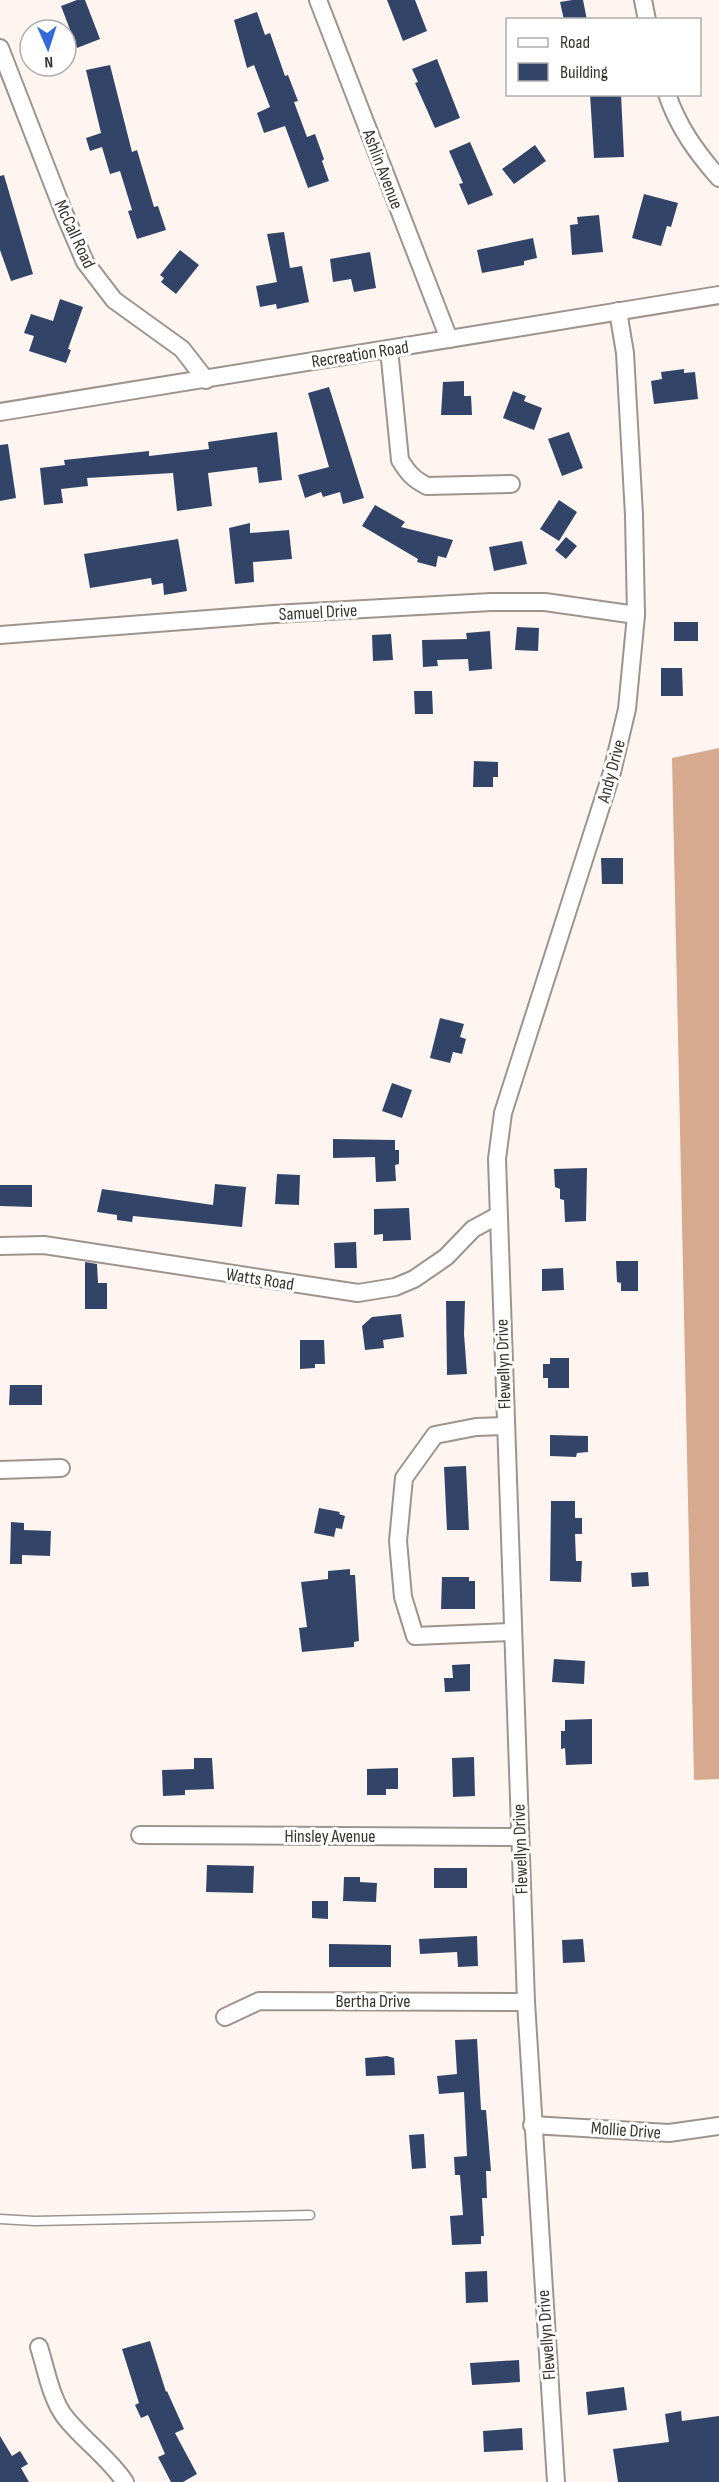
<svg xmlns="http://www.w3.org/2000/svg" width="719" height="2482" font-family="'Sofia Sans Condensed',sans-serif">
<rect width="100%" height="100%" fill="#fff5f0"/>
<!-- forest -->
<path fill="#d7aa8f" d="M719 748V1779L694 1780 672 758Z"/>
<!-- building -->
<g fill="#324568">
<path d="M77 0H85L100 39 77 48 61 6Z"/>
<path d="M387 0H415L427 31 403 41Z"/>
<path d="M572 0H583L587 20H564L560 2Z"/>
<path d="M257 12 265 35 270 33 285 76 288 75 298 101 294 102 307 137 315 134 324 159 322 161 329 181 308 188 285 126 264 133 257 113 270 107 254 65 247 68 234 20Z"/>
<path d="M437 59 460 118 435 128 415 83 418 82 412 69Z"/>
<path d="M110 65 132 152 137 150 154 207 158 206 166 230 137 239 128 211 132 210 120 171 110 174 102 147 90 151 86 138 101 133 86 70Z"/>
<path d="M590 94H621L624 157 594 158Z"/>
<path d="M470 142 493 195 468 205 459 184 463 183 449 151Z"/>
<path d="M535 145 546 161 514 184 502 169Z"/>
<path d="M4 175 33 274 11 281 0 250V176Z"/>
<path d="M644 194 678 203 671 227 667 226 661 246 632 238Z"/>
<path d="M599 215 603 252 572 255 570 225 578 224 577 217Z"/>
<path d="M284 232 290 268 302 266 309 302 277 309 276 304 260 307 256 286 277 282 267 234Z"/>
<path d="M533 238 537 258 524 261V265L482 273 477 250Z"/>
<path d="M180 250 199 265 176 294 161 282 164 278 160 275Z"/>
<path d="M370 252 376 288 354 292 351 279 333 282 330 259Z"/>
<path d="M60 299 83 307 68 349 71 350 66 363 29 351 34 336 24 333 31 314 53 321Z"/>
<path d="M684 369V373L695 372 698 399 654 404 651 381 662 379 661 372Z"/>
<path d="M464 381V396H471L472 415H441L443 382Z"/>
<path d="M329 387 364 498 343 504 340 492 323 497 321 492 305 498 298 475 329 467 308 393Z"/>
<path d="M513 391 526 396 524 401 542 408 534 430 503 418Z"/>
<path d="M277 432 282 480 259 483 257 467 208 473 212 506 177 511 173 473 87 478 88 486 61 489 63 503 44 505 40 468 65 465 64 460 149 451V456L209 449 208 442Z"/>
<path d="M569 432 583 468 562 476 548 439Z"/>
<path d="M8 444 16 498 0 501V445Z"/>
<path d="M559 500 577 512 559 541 540 529Z"/>
<path d="M375 505 405 522 401 527 453 540 446 558 438 556 436 567 417 562 418 559 362 526Z"/>
<path d="M250 523V533L289 530 292 559 253 562 254 582 235 584 229 528Z"/>
<path d="M566 537 577 546 566 559 555 550Z"/>
<path d="M178 539 187 591 164 595 163 583 152 585 151 578 90 588 84 554Z"/>
<path d="M522 541 527 564 494 571 489 547Z"/>
<rect x="674" y="622" width="24" height="19"/>
<path d="M517 627 539 628 538 651 515 650Z"/>
<path d="M490 631 492 669 469 671 468 659 437 660 438 666 423 667 422 640 467 639 466 633Z"/>
<path d="M391 634 393 660 373 661 372 635Z"/>
<path d="M661 668H682L683 696H661Z"/>
<path d="M414 691H432L433 714H415Z"/>
<path d="M474 761 498 762V777H493V787H473Z"/>
<path d="M601 858H623V884H602Z"/>
<path d="M440 1018 464 1024 460 1037 466 1039 462 1054 453 1052 450 1063 430 1058Z"/>
<path d="M392 1083 412 1090 402 1118 382 1111Z"/>
<path d="M333 1139 395 1140V1150H399V1164L395 1165 396 1181 376 1182 375 1157 333 1158Z"/>
<path d="M587 1168 586 1221 565 1222 564 1200 560 1199V1189L555 1187 554 1169Z"/>
<path d="M277 1174 300 1175 299 1205 275 1204Z"/>
<path d="M215 1184 246 1187 242 1227 133 1216 132 1222 117 1220V1215L97 1212 102 1189 213 1205Z"/>
<path d="M0 1185H32V1207L0 1206Z"/>
<path d="M409 1208 411 1240 383 1241V1234L374 1235V1209Z"/>
<path d="M356 1242 357 1268H335L334 1243Z"/>
<path d="M616 1261H638V1291H621V1283L617 1282Z"/>
<path d="M85 1262 97 1264 98 1283H107V1309H85Z"/>
<path d="M563 1268 564 1290 542 1291V1269Z"/>
<path d="M446 1301H465L464 1334 467 1374 447 1375Z"/>
<path d="M401 1314 404 1337 383 1340 384 1348 365 1350 362 1326 372 1317Z"/>
<path d="M300 1340H324L325 1364H315V1368L300 1369Z"/>
<path d="M550 1358H569V1388H548V1378H543V1364H550Z"/>
<path d="M10 1385H42V1405H9Z"/>
<path d="M550 1435 588 1436V1452L577 1453 576 1457 550 1456Z"/>
<path d="M466 1466 469 1530H447L444 1467Z"/>
<path d="M551 1501H575V1518H582V1534H575L576 1561H582L581 1582 550 1581Z"/>
<path d="M319 1508 340 1512 339 1514 345 1516 342 1529 336 1528 334 1537 314 1533Z"/>
<path d="M11 1522 24 1523V1530L51 1531 50 1556 22 1555V1564H10Z"/>
<path d="M350 1569V1575H355L359 1641 354 1642V1647L302 1652 299 1628 307 1627 301 1582 328 1579V1571Z"/>
<path d="M648 1572 649 1586 632 1587 631 1573Z"/>
<path d="M442 1577H469V1581H475V1609H441Z"/>
<path d="M554 1659 585 1661 584 1684 552 1682Z"/>
<path d="M470 1664V1691L445 1692 444 1678H453L452 1665Z"/>
<path d="M592 1719V1764L566 1765 565 1748 561 1749V1731H565V1720Z"/>
<path d="M474 1757 475 1796 453 1797 452 1758Z"/>
<path d="M194 1758H212L214 1789 185 1790V1795L163 1796 162 1770 194 1769Z"/>
<path d="M398 1768V1789H386V1795H367V1769Z"/>
<path d="M207 1865 254 1866 253 1893 206 1892Z"/>
<rect x="434" y="1868" width="33" height="20"/>
<path d="M344 1877H360V1882L377 1883 376 1902 343 1901Z"/>
<path d="M312 1901H328V1919L312 1918Z"/>
<path d="M477 1936 478 1966 458 1967 457 1952 420 1954 419 1939Z"/>
<path d="M583 1939 585 1962 563 1963 562 1940Z"/>
<path d="M329 1944 391 1945V1967H329Z"/>
<path d="M477 2039 481 2110H486L491 2171H486L487 2198H482L484 2236H481V2244L452 2245 450 2216 463 2215 460 2175H455L454 2157 467 2156 464 2092 439 2094 437 2076 457 2074 455 2040Z"/>
<path d="M387 2056 394 2058 395 2075 366 2076 365 2058Z"/>
<path d="M424 2134 426 2168 412 2169 409 2135Z"/>
<path d="M487 2271 488 2302 466 2303 465 2272Z"/>
<path d="M150 2341 166 2392 167 2391 184 2429 175 2433 197 2474 183 2482H171L158 2457 165 2454 148 2415 141 2418 135 2405 139 2403 122 2349Z"/>
<path d="M519 2360 520 2382 472 2385 470 2363Z"/>
<path d="M624 2387 627 2410 588 2415 586 2392Z"/>
<path d="M681 2411 682 2421 719 2416V2482H618L613 2449 669 2442 665 2414Z"/>
<path d="M522 2428 523 2450 484 2452 483 2431Z"/>
<path d="M0 2436 12 2456 20 2451 28 2464 21 2468 29 2482H0Z"/>
</g>
<g fill="none" stroke-linecap="round" stroke-linejoin="round">
<!-- lane casing -->
<g stroke="#9d948f" stroke-width="11">
<path id="lane" d="M0 2219 35 2221 310 2215"/>
</g>
<!-- street casing -->
<g stroke="#9d948f" stroke-width="20">
<g id="street">
<path d="M318 0 449 339"/>
<path d="M643 0 647 20"/>
<path d="M0 48 64 213 85 262 114 300 182 349 206 380"/>
<path d="M667 94C678 127 697 153 719 178"/>
<path d="M389 349 400 460C408 473 413 479 427 486L511 484"/>
<path d="M0 412 719 295"/>
<path d="M0 635 274 614 491 602H545L636 615"/>
<path d="M0 1246 44 1245 358 1293 395 1287 414 1279 446 1257 473 1229 497 1216"/>
<path d="M505 1426 476 1427 435 1435 404 1478 398 1541 403 1597 415 1636 512 1632"/>
<path d="M0 1470 61 1468"/>
<path d="M140 1835 520 1837"/>
<path d="M225 2017 259 2001 526 2002"/>
<path d="M532 2125 669 2133 719 2126"/>
<path d="M39 2347C46 2369 51 2399 65 2417 83 2440 108 2457 125 2482"/>
<path d="M556 2482 526 2002 497 1159 503 1113 612 772 627 709 636 615 634 515 625 353 618 311"/>
</g>
</g>
<!-- lane -->
<use href="#lane" stroke="#fff" stroke-width="8"/>
<!-- street -->
<use href="#street" stroke="#fff" stroke-width="16"/>
</g>
<g text-anchor="middle" stroke-width="6" stroke-linejoin="round" paint-order="stroke">
<!-- street labels -->
<g font-size="18" fill="#373331" stroke="#fff">
<text transform="translate(383 169) rotate(69)" y="6">Ashlin Avenue</text>
<text transform="translate(75 234) rotate(65)" y="6">McCall Road</text>
<text transform="translate(360 354) rotate(-9)" y="6">Recreation Road</text>
<text transform="translate(318 612) rotate(-3)" y="6">Samuel Drive</text>
<text transform="translate(611 771) rotate(-75)" y="6">Andy Drive</text>
<text transform="translate(260 1279) rotate(9)" y="6">Watts Road</text>
<text transform="translate(503 1364) rotate(-92)" y="6">Flewellyn Drive</text>
<text x="330" y="1842">Hinsley Avenue</text>
<text transform="translate(520 1849) rotate(-92)" y="6">Flewellyn Drive</text>
<text x="373" y="2007">Bertha Drive</text>
<text transform="translate(626 2130) rotate(4)" y="6">Mollie Drive</text>
<text transform="translate(546 2335) rotate(-94)" y="6">Flewellyn Drive</text>
</g>
</g>
<!-- legend -->
<rect x="506" y="18" width="195" height="78" fill="#ffffff" stroke="#afadad" stroke-width="1.5"/>
<rect x="518" y="38" width="30" height="9" fill="#ffffff" stroke="#afadad" stroke-width="1.5"/>
<text x="560" y="48" font-size="18" fill="#373331">Road</text>
<rect x="518" y="63" width="30" height="18" fill="#324568" stroke="#afadad" stroke-width="1.5"/>
<text x="560" y="78" font-size="18" fill="#373331">Building</text>
<!-- north arrow -->
<g transform="translate(48 48) rotate(177)"><circle r="28" fill="#ffffff" stroke="#afadad" stroke-width="1.5"/>
<path d="M0-4.5L10 22L0 15L-10 22Z" fill="#326bd9"/>
<text y="-9" font-size="16" font-weight="bold" text-anchor="middle" fill="#373331">N</text>
</g>
</svg>
